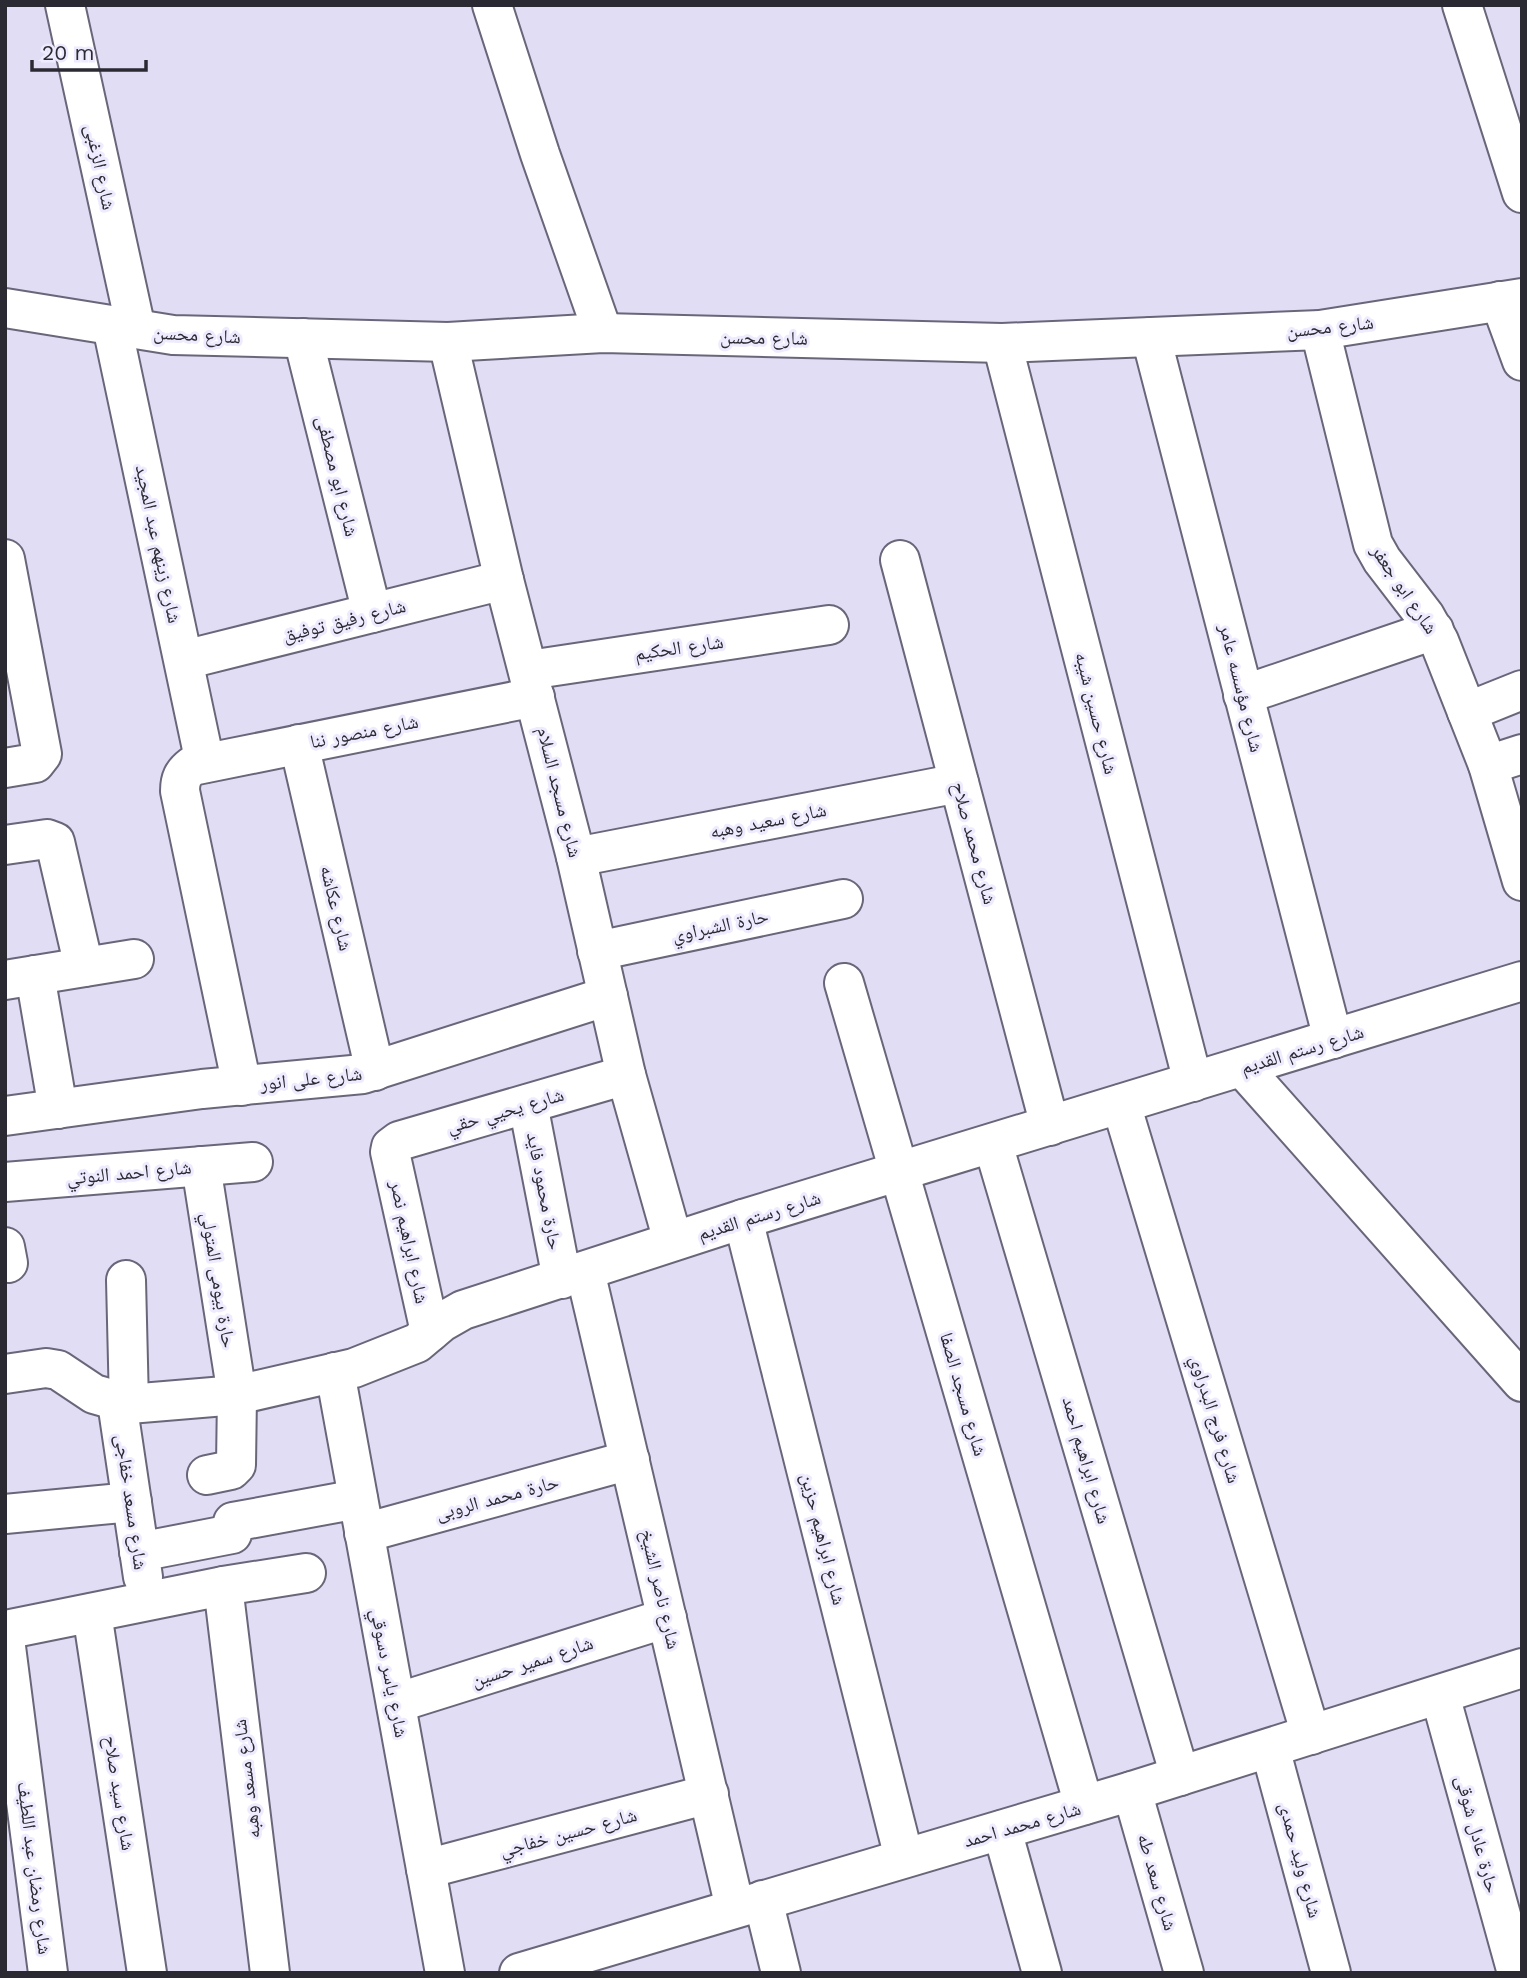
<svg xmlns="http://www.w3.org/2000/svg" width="1527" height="1978" font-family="'Work Sans','Noto Naskh Arabic',sans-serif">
<rect width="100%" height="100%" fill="#e0ddf4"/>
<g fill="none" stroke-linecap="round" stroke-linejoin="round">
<!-- minor casing -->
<g stroke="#69667a" stroke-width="42">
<g id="minor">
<path d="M65 5 136 329"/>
<path d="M492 5 540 154 603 333"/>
<path d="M1462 5 1522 193"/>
<path d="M1500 301 1522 361"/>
<path d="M5 308 173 335 448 342 603 333 1002 343 1320 330 1522 298"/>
<path d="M112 326 205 763"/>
<path d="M1320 330 1373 544 1382 560 1425 616 1439 641 1488 765 1522 881"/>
<path d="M1151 337 1333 1039"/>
<path d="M303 338 372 613"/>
<path d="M448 342 504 580 576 857 626 1075 673 1241"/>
<path d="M1002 343 1193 1082"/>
<path d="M5 559 42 754 35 763 5 768"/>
<path d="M900 560 1050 1126"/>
<path d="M184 660 504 580"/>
<path d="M529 670 829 625"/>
<path d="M1243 695 1434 630"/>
<path d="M1467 712 1522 690"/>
<path d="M299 744 375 1071"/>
<path d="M1488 765 1522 754"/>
<path d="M5 845 47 839 55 842 84 967"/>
<path d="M576 857 959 783"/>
<path d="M597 951 843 899"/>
<path d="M35 975 58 1109"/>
<path d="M5 980 134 959"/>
<path d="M844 983 1084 1805"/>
<path d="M1242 1067 1522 1382"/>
<path d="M242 1086 180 791C180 779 183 773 192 766L535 697"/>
<path d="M528 1104 562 1279"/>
<path d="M1121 1104 1311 1735"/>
<path d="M5 1116 202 1089 363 1074 608 996"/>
<path d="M993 1144 1180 1776"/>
<path d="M201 1166 237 1395 236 1465 231 1470 207 1475"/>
<path d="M5 1182 253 1162"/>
<path d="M743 1219 904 1858"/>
<path d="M5 1247 8 1263"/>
<path d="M585 1271 735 1908"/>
<path d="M126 1280 129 1404"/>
<path d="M430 1332 390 1152 391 1147 399 1141 626 1075"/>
<path d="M335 1372 445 1973"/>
<path d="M5 1374 46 1368 58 1370 94 1394 129 1404 237 1395 354 1368 417 1343 442 1322 463 1310 743 1219 1522 981"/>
<path d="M117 1402 143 1577"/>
<path d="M5 1514 132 1502"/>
<path d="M364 1533 630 1460"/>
<path d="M139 1552 232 1534 233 1522 358 1499"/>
<path d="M223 1586 270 1973"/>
<path d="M92 1613 147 1973"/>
<path d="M5 1630 223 1586 306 1573"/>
<path d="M5 1639 48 1973"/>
<path d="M1440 1695 1517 1973"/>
<path d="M396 1703 667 1618"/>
<path d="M1270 1748 1331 1973"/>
<path d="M1132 1791 1184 1973"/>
<path d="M1002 1830 1042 1973"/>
<path d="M426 1869 709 1794"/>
<path d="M763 1900 781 1973"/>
<path d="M519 1973 1132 1791 1522 1668"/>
</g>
</g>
<!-- minor -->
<use href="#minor" stroke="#fff" stroke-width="38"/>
</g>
<g text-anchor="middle" stroke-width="6" stroke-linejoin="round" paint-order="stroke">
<!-- street labels -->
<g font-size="19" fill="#2b2a33" stroke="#edebfd">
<text transform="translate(101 167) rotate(78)" y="7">شارع الزغبى</text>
<text transform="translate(1330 326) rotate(-6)" y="7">شارع محسن</text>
<text transform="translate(197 334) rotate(3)" y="7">شارع محسن</text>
<text transform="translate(764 337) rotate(1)" y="7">شارع محسن</text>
<text transform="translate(338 476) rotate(76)" y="7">شارع ابو مصطفى</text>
<text transform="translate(159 544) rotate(78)" y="7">شارع زينهم عبد المجيد</text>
<text transform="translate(1405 589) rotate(56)" y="7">شارع ابو جعفر</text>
<text transform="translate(344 620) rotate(-14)" y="7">شارع رفيق توفيق</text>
<text transform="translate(679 647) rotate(-8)" y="7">شارع الحكيم</text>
<text transform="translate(1242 688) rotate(76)" y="7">شارع مؤسسه عامر</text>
<text transform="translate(1097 713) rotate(76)" y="7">شارع حسين شيبه</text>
<text transform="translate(364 731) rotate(-11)" y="7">شارع منصور ننا</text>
<text transform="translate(560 792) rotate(76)" y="7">شارع مسجد السلام</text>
<text transform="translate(768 820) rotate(-11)" y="7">شارع سعيد وهبه</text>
<text transform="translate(975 843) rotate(75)" y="7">شارع محمد صلاح</text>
<text transform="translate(337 908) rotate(77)" y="7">شارع عكاشه</text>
<text transform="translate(720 925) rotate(-12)" y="7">حارة الشبراوي</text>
<text transform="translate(1302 1049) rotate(-17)" y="7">شارع رستم القديم</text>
<text transform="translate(311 1078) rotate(-6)" y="7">شارع على انور</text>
<text transform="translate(505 1110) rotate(-16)" y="7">شارع يحيي حقي</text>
<text transform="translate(129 1172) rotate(-5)" y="7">شارع احمد النوتي</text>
<text transform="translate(545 1191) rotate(79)" y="7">حارة محمود فايد</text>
<text transform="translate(759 1215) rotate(-17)" y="7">شارع رستم القديم</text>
<text transform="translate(410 1242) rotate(78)" y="7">شارع ابراهيم نصر</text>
<text transform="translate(219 1280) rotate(81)" y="7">حارة بيومى المتولي</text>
<text transform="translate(964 1394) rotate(74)" y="7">شارع مسجد الصفا</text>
<text transform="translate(1216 1419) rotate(73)" y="7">شارع فرج البدراوي</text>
<text transform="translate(1087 1460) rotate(74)" y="7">شارع ابراهيم احمد</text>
<text transform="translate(497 1497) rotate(-15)" y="7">حارة محمد الروبى</text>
<text transform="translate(132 1502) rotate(82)" y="7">شارع مسعد خفاجى</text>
<text transform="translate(824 1539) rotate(76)" y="7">شارع ابراهيم حزين</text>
<text transform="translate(661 1589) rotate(77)" y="7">شارع ناصر الشيخ</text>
<text transform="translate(532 1661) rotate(-18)" y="7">شارع سمير حسين</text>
<text transform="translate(390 1673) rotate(79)" y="7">شارع ياسر دسوقي</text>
<text transform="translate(246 1779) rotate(-97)" y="7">شارع مسعد وهبه</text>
<text transform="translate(120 1793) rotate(81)" y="7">شارع سيد صلاح</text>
<text transform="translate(1022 1824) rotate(-16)" y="7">شارع محمد احمد</text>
<text transform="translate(568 1832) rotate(-15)" y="7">شارع حسين خفاجي</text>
<text transform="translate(1478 1834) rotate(75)" y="7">حارة عادل شوقى</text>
<text transform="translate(1301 1860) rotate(75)" y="7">شارع وليد حمدى</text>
<text transform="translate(35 1868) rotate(83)" y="7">شارع رمضان عبد اللطيف</text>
<text transform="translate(1158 1882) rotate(74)" y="7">شارع سعد طه</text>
</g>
</g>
<!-- border -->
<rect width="1527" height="1978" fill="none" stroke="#2b2a33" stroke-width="14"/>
<!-- scale -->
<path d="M32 60v10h114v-10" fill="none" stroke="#2b2a33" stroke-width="3.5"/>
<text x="42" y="60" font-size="21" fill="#2b2a33" stroke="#edebfd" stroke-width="5" paint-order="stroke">20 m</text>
</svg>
